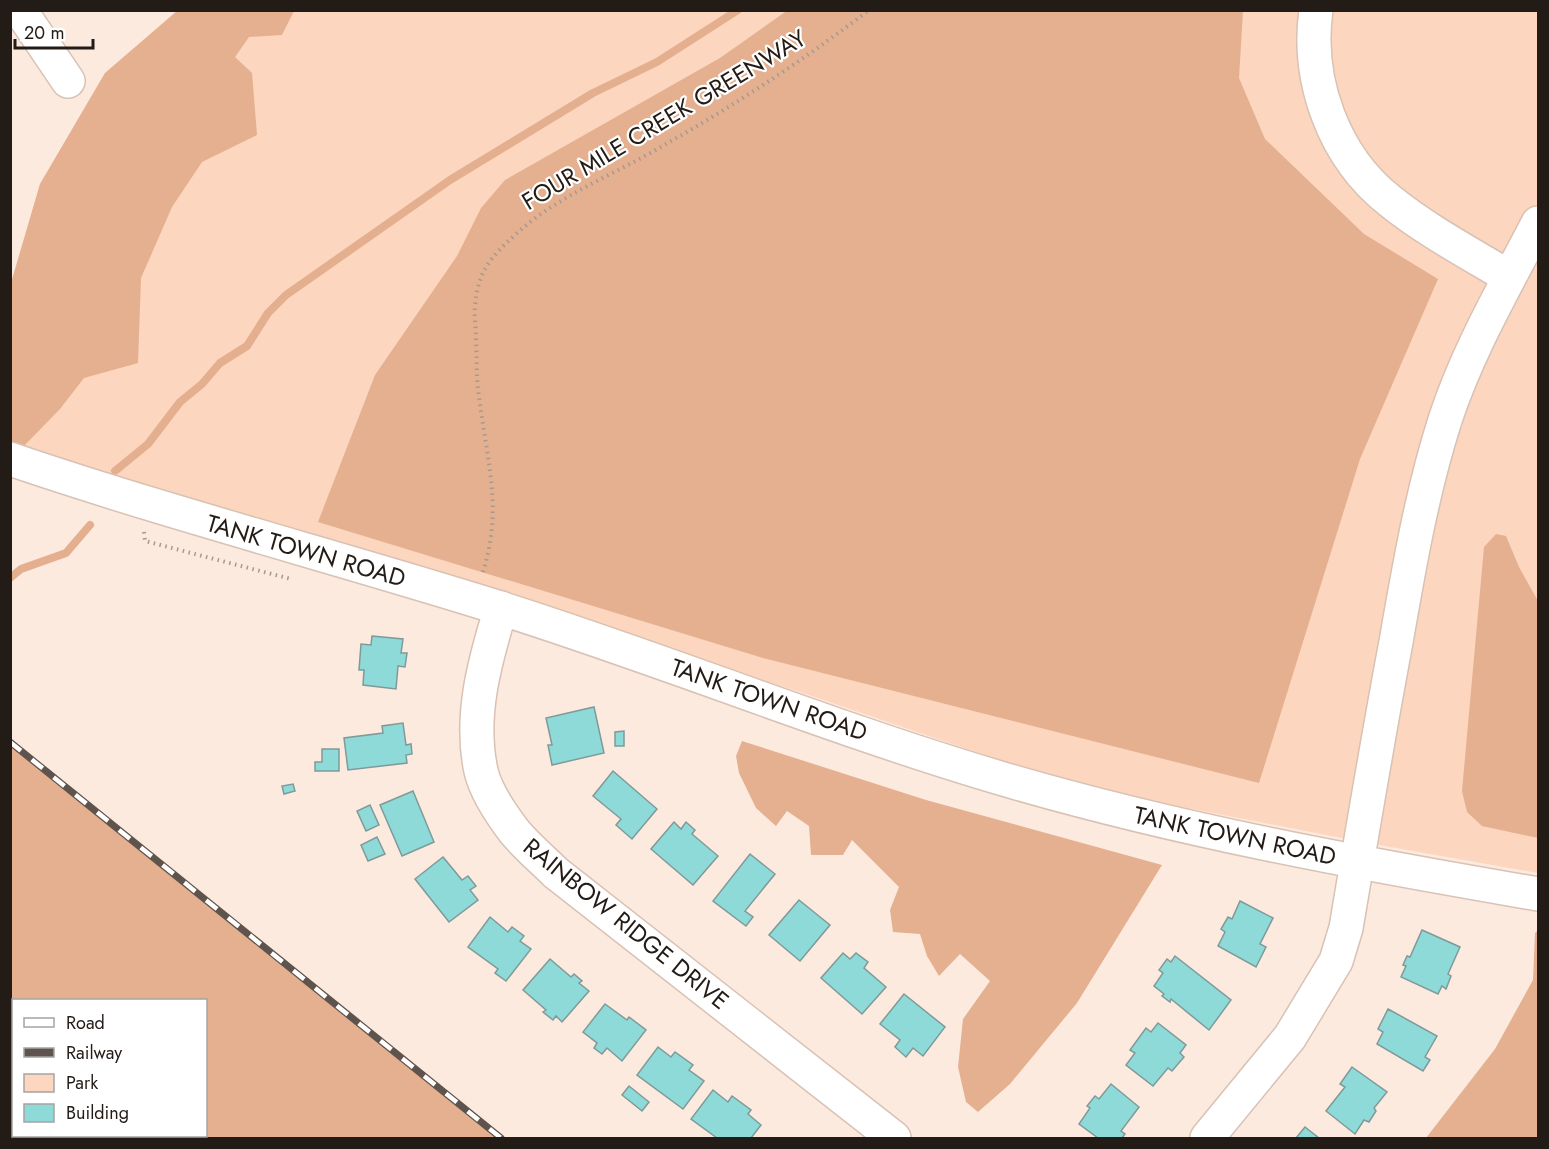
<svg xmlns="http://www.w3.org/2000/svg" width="1549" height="1149" font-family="Jost,sans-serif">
<rect width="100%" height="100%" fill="#fceadf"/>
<!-- green -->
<path fill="#fcd6be" d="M177 11H1538V873L1362 842 1146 800 1008 763 806 694 475 588 11 443V283L40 184 105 73Z"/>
<!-- forest -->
<g fill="#e4b08f" fill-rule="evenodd">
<path d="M788 10 1243 11 1239 78 1265 139 1364 234 1438 279 1360 459 1259 783 763 658 318 522 375 375 457 256 481 208 505 180 720 58Z"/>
<path d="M177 11H294L282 35 249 37 235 57 252 73 257 135 202 162 172 207 141 278 138 363 84 378 60 409 22 448 11 443V283L40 184 105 73Z"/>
<path d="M1496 534 1506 536 1519 567 1538 601V838L1482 826 1467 812 1462 791 1484 547Z"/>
<path d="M742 741 926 800 1162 865 1077 1003 1010 1084 978 1112 966 1102 958 1067 963 1019 990 981 960 954 939 976 927 956 920 934 893 932 890 910 899 887 852 840 843 855H811L809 826 787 811 776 826 756 808 739 773 736 756Z"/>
<path d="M10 742H11L503 1138H11ZM206 1000V1136H14V1000Z"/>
<path d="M1538 930V1138H1426L1495 1049 1533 980 1535 933Z"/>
</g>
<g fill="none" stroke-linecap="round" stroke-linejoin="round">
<!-- stream -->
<g stroke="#e4af8e" stroke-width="8">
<path d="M115 471 148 444 180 402 202 384 220 363 247 346 268 313 286 295 450 180 593 93 657 62 738 10"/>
<path d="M10 578 21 569 66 553 90 525"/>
</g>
</g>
<!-- building -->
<g fill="#8ddad8" stroke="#7f9a99" stroke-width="1.5">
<path d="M372 636 403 639 401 653H407L405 667 398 666 396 689 363 685 364 670H359L361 644 371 645Z"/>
<path d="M594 707 604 753 552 765 548 745H552L546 718Z"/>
<path d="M403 723 406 745 411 744 412 754 406 755 407 763 348 770 344 738 383 733 382 726Z"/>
<path d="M624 731V746H615V732Z"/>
<path d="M322 749H339V771H315V762H322Z"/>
<path d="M613 771 657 809 632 839 616 825 621 819 593 796Z"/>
<path d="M293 784 295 791 284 794 282 786Z"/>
<path d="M413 791 434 842 402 856 380 805Z"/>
<path d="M370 805 379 825 366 831 357 811Z"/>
<path d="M674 822 681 829 686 822 695 830 692 834 718 856 693 885 651 849Z"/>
<path d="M377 837 385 854 368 861 361 845Z"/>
<path d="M750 854 775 874 745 911 753 917 746 926 713 901Z"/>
<path d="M443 857 462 880 468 876 476 886 470 890 478 900 449 922 415 879Z"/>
<path d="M799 900 830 925 800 961 769 935Z"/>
<path d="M1240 901 1273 918 1260 944 1266 947 1256 967 1218 946 1225 932 1221 929 1228 917 1232 919Z"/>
<path d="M490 917 508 932 512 927 524 936 520 941 531 949 506 981 495 973 498 969 468 947Z"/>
<path d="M1422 930 1460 947 1448 974 1451 976 1446 989 1442 986 1438 994 1401 977 1406 966 1403 965 1407 956 1410 957Z"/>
<path d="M843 953 850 959 856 953 868 962 864 968 886 987 862 1014 821 978Z"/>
<path d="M1175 956 1231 1000 1209 1030 1171 999 1170 1002 1162 996 1164 994 1154 986 1163 973 1159 970 1167 959 1171 962Z"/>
<path d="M550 959 571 977 574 974 582 981 579 983 589 991 562 1022 556 1016 553 1020 543 1012 546 1010 523 990Z"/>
<path d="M904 994 945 1027 923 1056 913 1048 906 1057 895 1047 900 1040 880 1024Z"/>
<path d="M605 1004 627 1020 629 1017 646 1030 622 1061 607 1048 602 1054 594 1048 597 1043 583 1032Z"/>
<path d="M1388 1009 1437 1036 1425 1057 1430 1060 1423 1071 1377 1044 1383 1032 1378 1029Z"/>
<path d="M1158 1023 1186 1045 1180 1053 1184 1057 1172 1071 1168 1068 1153 1086 1126 1065 1135 1053 1130 1050 1146 1028 1151 1032Z"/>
<path d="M658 1047 671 1057 675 1052 693 1065 689 1070 704 1081 683 1109 637 1075Z"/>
<path d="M1352 1067 1387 1092 1374 1108 1376 1111 1369 1122 1364 1120 1355 1134 1326 1111 1345 1087 1340 1084Z"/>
<path d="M1111 1084 1139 1107 1121 1131 1125 1134 1122 1138H1098L1079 1124 1090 1108 1087 1106 1095 1096 1099 1099Z"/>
<path d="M629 1086 649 1102 642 1111 622 1095Z"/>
<path d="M713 1090 728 1102 732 1096 751 1110 748 1114 761 1125 751 1138H717L691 1119Z"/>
<path d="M1305 1127 1319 1138H1296Z"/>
</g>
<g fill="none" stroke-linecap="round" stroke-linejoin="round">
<!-- minor casing -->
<g stroke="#d8c2b4" stroke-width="36">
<g id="minor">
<path d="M20 10 68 81"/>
<path d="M1316 10C1306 81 1334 157 1390 201 1426 230 1469 253 1509 277"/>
<path d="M10 459C172 514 337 557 500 608 668 661 831 728 1000 778 1176 830 1357 863 1538 894"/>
<path d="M501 608C485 660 469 716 481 771 486 792 501 814 514 831 526 846 542 859 556 873L894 1138"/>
<path d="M1207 1138 1290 1037 1336 961 1346 928C1362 833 1378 737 1396 642 1409 567 1422 492 1445 420 1468 350 1505 287 1538 223"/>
</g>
</g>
<!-- path -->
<g stroke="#a79990" stroke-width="4" stroke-dasharray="1.5 4.5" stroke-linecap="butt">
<path d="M144 532 145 541 291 579"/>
<path d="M483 572C503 509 487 460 479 397 476 377 477 358 476 338 476 328 474 317 475 306 478 271 490 258 516 234 555 198 606 178 652 152 727 110 800 63 869 10"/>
</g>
<!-- minor -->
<use href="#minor" stroke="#fff" stroke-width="33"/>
<!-- rail casing -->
<g stroke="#5f544d" stroke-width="7">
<path id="rail" d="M10 742 501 1138"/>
</g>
<!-- rail -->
<use href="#rail" stroke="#fff" stroke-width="4.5" stroke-dasharray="14" stroke-linecap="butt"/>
</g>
<g text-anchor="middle" stroke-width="4.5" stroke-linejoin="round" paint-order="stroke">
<!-- street labels -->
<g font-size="24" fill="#231b16" stroke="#fff">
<text transform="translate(664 120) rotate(-31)" y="8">FOUR MILE CREEK GREENWAY</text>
<text transform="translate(306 551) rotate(16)" y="8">TANK TOWN ROAD</text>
<text transform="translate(769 700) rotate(19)" y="8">TANK TOWN ROAD</text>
<text transform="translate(1235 836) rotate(12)" y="8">TANK TOWN ROAD</text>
<text transform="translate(626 924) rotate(39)" y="8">RAINBOW RIDGE DRIVE</text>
</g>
</g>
<!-- border -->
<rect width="1549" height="1149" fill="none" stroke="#231b16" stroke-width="24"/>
<!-- legend -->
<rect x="12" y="999" width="195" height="138" fill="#ffffff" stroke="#a7a4a2" stroke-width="1.5"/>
<rect x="24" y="1018" width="30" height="9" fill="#ffffff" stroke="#a7a4a2" stroke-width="1.5"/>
<text x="66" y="1029" font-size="18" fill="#231b16">Road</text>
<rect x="24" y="1048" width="30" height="9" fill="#5f544d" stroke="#a7a4a2" stroke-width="1.5"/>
<text x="66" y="1059" font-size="18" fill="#231b16">Railway</text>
<rect x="24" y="1074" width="30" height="18" fill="#fcd6be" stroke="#a7a4a2" stroke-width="1.5"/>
<text x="66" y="1089" font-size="18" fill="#231b16">Park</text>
<rect x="24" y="1104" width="30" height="18" fill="#8ddad8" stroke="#a7a4a2" stroke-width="1.5"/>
<text x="66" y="1119" font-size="18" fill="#231b16">Building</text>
<!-- scale -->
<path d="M15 39v9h78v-9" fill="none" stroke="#231b16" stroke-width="3"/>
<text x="24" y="39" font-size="18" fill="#231b16" stroke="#ffffff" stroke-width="4.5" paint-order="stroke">20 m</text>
</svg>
